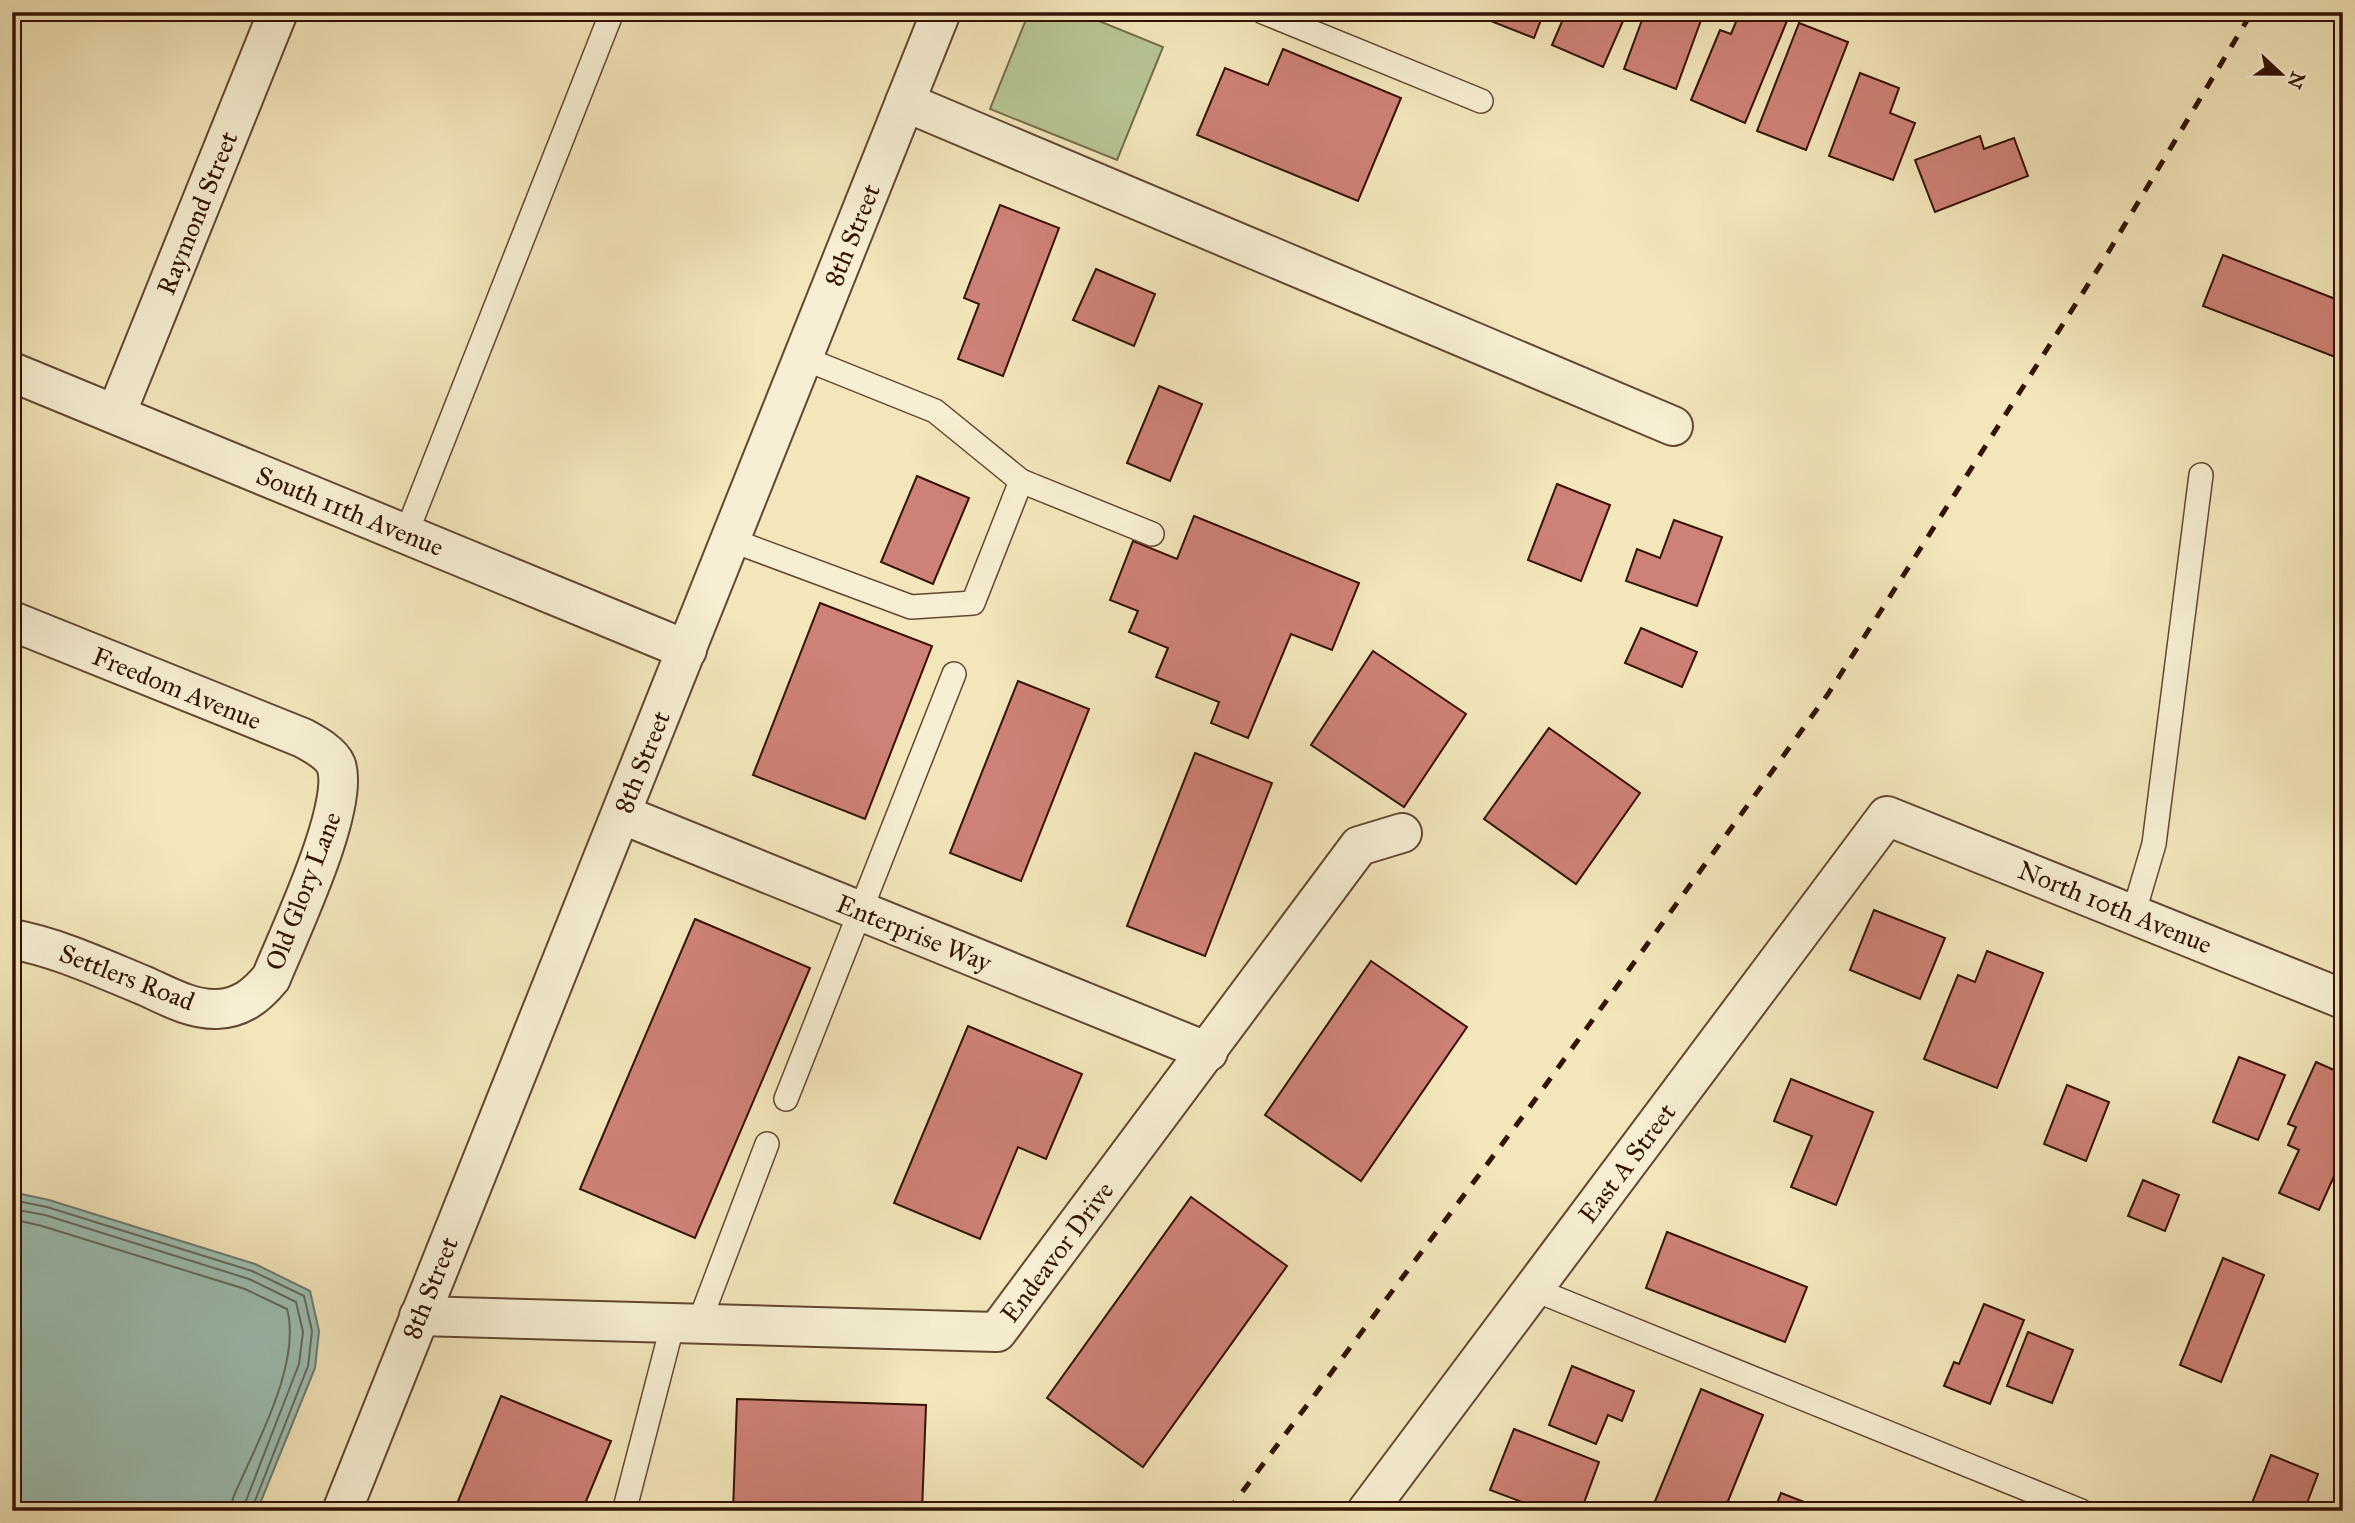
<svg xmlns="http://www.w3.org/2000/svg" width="2355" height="1523" font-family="'IM FELL Great Primer',serif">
<rect width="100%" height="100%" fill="#f3e6bb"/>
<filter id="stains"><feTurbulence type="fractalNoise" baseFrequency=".00286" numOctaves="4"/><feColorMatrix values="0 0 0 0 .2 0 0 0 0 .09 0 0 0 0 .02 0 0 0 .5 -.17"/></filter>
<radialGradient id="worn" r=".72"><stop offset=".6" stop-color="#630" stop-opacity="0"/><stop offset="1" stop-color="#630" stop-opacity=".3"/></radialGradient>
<!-- green -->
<path fill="#b7c693" stroke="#766c4c" stroke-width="2" d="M1029 12H1077L1163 47 1117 160 990 109Z"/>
<!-- water -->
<path fill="#9bbfb3" stroke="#727a6d" stroke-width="2" d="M12 1192 49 1200 255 1264 310 1291 319 1331 315 1368 257 1511H12Z"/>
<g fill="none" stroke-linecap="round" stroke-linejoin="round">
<!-- shore -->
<g stroke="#68685c" stroke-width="2">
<path d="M12 1200 47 1207 252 1271 304 1296 312 1331 308 1366 251 1511"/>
<path d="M12 1209 45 1215 249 1279 296 1302 303 1332 299 1364 242 1511"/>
<path d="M12 1219 42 1226 245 1289 287 1309C302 1364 255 1446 233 1498L231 1511"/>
</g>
</g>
<!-- building -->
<g fill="#ce8176" stroke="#341204" stroke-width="2">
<path d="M1485 12H1544L1534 38 1483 18Z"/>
<path d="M1566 12H1627L1603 67 1552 45Z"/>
<path d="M1645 12H1704L1676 89 1624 69Z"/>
<path d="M1740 12H1781L1789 16 1745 123 1691 100 1720 30 1731 34Z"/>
<path d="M1799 23 1848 42 1806 150 1757 131Z"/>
<path d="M1283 49 1401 98 1358 201 1197 135 1225 68 1268 85Z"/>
<path d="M1860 73 1899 88 1890 113 1915 123 1893 180 1829 156Z"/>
<path d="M1980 136 1984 149 2014 138 2028 176 1935 212 1915 160Z"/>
<path d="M1000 205 1059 228 1003 376 958 359 979 304 964 298Z"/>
<path d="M2223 255 2343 302V360L2203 306Z"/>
<path d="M1096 269 1155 294 1134 346 1073 320Z"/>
<path d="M1159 386 1202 404 1170 481 1127 463Z"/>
<path d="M917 476 969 498 933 584 881 562Z"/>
<path d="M1557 484 1610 505 1581 581 1528 560Z"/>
<path d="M1194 516 1359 583 1332 650 1291 634 1248 738 1211 723 1219 702 1156 677 1168 648 1129 632 1138 611 1110 600 1133 541 1177 559Z"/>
<path d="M1674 520 1722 537 1697 606 1626 581 1637 549 1660 558Z"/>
<path d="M820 603 932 646 865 819 753 775Z"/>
<path d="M1641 628 1697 652 1682 687 1625 663Z"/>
<path d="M1373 651 1466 714 1404 807 1311 745Z"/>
<path d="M1018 681 1089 709 1021 881 950 853Z"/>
<path d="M1549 728 1640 793 1576 884 1484 819Z"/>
<path d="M1195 753 1272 783 1205 956 1127 926Z"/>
<path d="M1874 910 1945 938 1920 999 1850 970Z"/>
<path d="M695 919 810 968 695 1238 580 1189Z"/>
<path d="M1987 951 2043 973 1997 1088 1924 1059 1958 975 1975 982Z"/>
<path d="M1371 961 1467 1027 1361 1181 1265 1115Z"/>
<path d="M968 1026 1082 1074 1046 1159 1018 1147 980 1239 894 1203Z"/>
<path d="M2239 1057 2285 1075 2258 1140 2213 1122Z"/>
<path d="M2316 1062 2343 1074V1156L2319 1210 2279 1193 2299 1150 2288 1145 2296 1127 2288 1124Z"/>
<path d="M1791 1079 1873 1112 1836 1205 1791 1187 1812 1136 1774 1121Z"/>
<path d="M2067 1085 2109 1102 2086 1161 2044 1144Z"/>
<path d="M2143 1180 2179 1195 2165 1231 2128 1216Z"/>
<path d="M1191 1197 1287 1266 1143 1467 1047 1398Z"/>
<path d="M1667 1232 1807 1287 1785 1342 1646 1288Z"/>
<path d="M2223 1258 2264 1275 2221 1382 2180 1365Z"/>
<path d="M1984 1304 2024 1320 1990 1404 1944 1386 1954 1362 1959 1364Z"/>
<path d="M2028 1332 2073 1350 2052 1403 2007 1386Z"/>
<path d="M1572 1366 1634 1391 1622 1421 1608 1415 1596 1444 1549 1425Z"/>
<path d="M1701 1389 1763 1415 1724 1511H1651Z"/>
<path d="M501 1396 611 1441 582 1511H454Z"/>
<path d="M737 1399 926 1405 922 1511H733Z"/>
<path d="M1514 1429 1599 1462 1581 1511H1546L1490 1490Z"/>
<path d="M2271 1455 2318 1474 2304 1511H2271L2252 1503Z"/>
<path d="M1781 1493 1827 1511H1774Z"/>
</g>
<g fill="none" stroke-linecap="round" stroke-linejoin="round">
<!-- service casing -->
<g stroke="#644732" stroke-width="26">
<g id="service">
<path d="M1263 12 1481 101"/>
<path d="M1021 481 1152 534"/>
<path d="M406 534 612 12"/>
<path d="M731 540 911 607 973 603 1021 481 935 411 803 358"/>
<path d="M2133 915 2154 844 2201 475"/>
<path d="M786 1099 954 674"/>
<path d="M1533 1289 2081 1511"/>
<path d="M699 1323 767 1144"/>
<path d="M625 1508 673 1323"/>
</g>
</g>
<!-- minor casing -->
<g stroke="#644732" stroke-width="42">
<g id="minor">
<path d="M905 102 1673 426"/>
<path d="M12 372 687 650"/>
<path d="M116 414 278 12"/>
<path d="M12 621 303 738C314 744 331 753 336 765 351 805 288 936 271 978 256 996 241 1008 217 1009 192 1010 167 996 145 986 101 968 59 948 12 939"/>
<path d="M621 814 1208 1052"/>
<path d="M419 1316 997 1332 1359 846 1402 833"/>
<path d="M1367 1511 1887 816 2343 999"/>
</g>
</g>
<!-- tertiary casing -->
<g stroke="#644732" stroke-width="42">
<path id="tertiary" d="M342 1511 941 12"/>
</g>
<!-- service -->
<use href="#service" stroke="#f7efd3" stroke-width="23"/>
<!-- minor -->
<use href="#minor" stroke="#f7efd3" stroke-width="38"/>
<!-- tertiary -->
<use href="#tertiary" stroke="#f7efd3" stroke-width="38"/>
<!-- rail -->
<path stroke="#341204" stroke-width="5" stroke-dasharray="12 12" stroke-linecap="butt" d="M1228 1511 1529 1108 1828 694 2103 261 2252 12"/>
</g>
<g text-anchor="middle" stroke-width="7" stroke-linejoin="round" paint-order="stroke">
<!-- street labels -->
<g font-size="26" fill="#341204" stroke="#f7efd3">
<text transform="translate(197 213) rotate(-68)" y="9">Raymond Street</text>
<text transform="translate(852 235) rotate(-68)" y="9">8th Street</text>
<text transform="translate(350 511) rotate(22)" y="9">South 11th Avenue</text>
<text transform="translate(177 688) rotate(22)" y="9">Freedom Avenue</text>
<text transform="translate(642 762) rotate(-68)" y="9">8th Street</text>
<text transform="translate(303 891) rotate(-69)" y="9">Old Glory Lane</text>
<text transform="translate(2115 907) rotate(22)" y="9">North 10th Avenue</text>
<text transform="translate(914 933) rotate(22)" y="9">Enterprise Way</text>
<text transform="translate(127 977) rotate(21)" y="9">Settlers Road</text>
<text transform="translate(1627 1163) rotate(-53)" y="9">East A Street</text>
<text transform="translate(1057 1252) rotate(-53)" y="9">Endeavor Drive</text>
<text transform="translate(430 1288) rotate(-68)" y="9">8th Street</text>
</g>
</g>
<!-- margin -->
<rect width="2355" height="1523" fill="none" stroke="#f3e6bb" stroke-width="42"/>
<rect x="14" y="14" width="2327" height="1495" fill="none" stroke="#341204" stroke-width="3.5"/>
<rect x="21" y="21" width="2313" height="1481" fill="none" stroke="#341204" stroke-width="2"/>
<!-- north arrow -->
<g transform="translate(2281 74) rotate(112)" stroke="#f7efd3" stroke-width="5" paint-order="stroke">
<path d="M0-5L12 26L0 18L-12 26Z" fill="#341204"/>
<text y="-10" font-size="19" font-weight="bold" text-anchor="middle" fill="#341204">N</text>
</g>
<rect width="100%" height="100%" filter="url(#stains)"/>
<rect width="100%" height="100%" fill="url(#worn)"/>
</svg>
